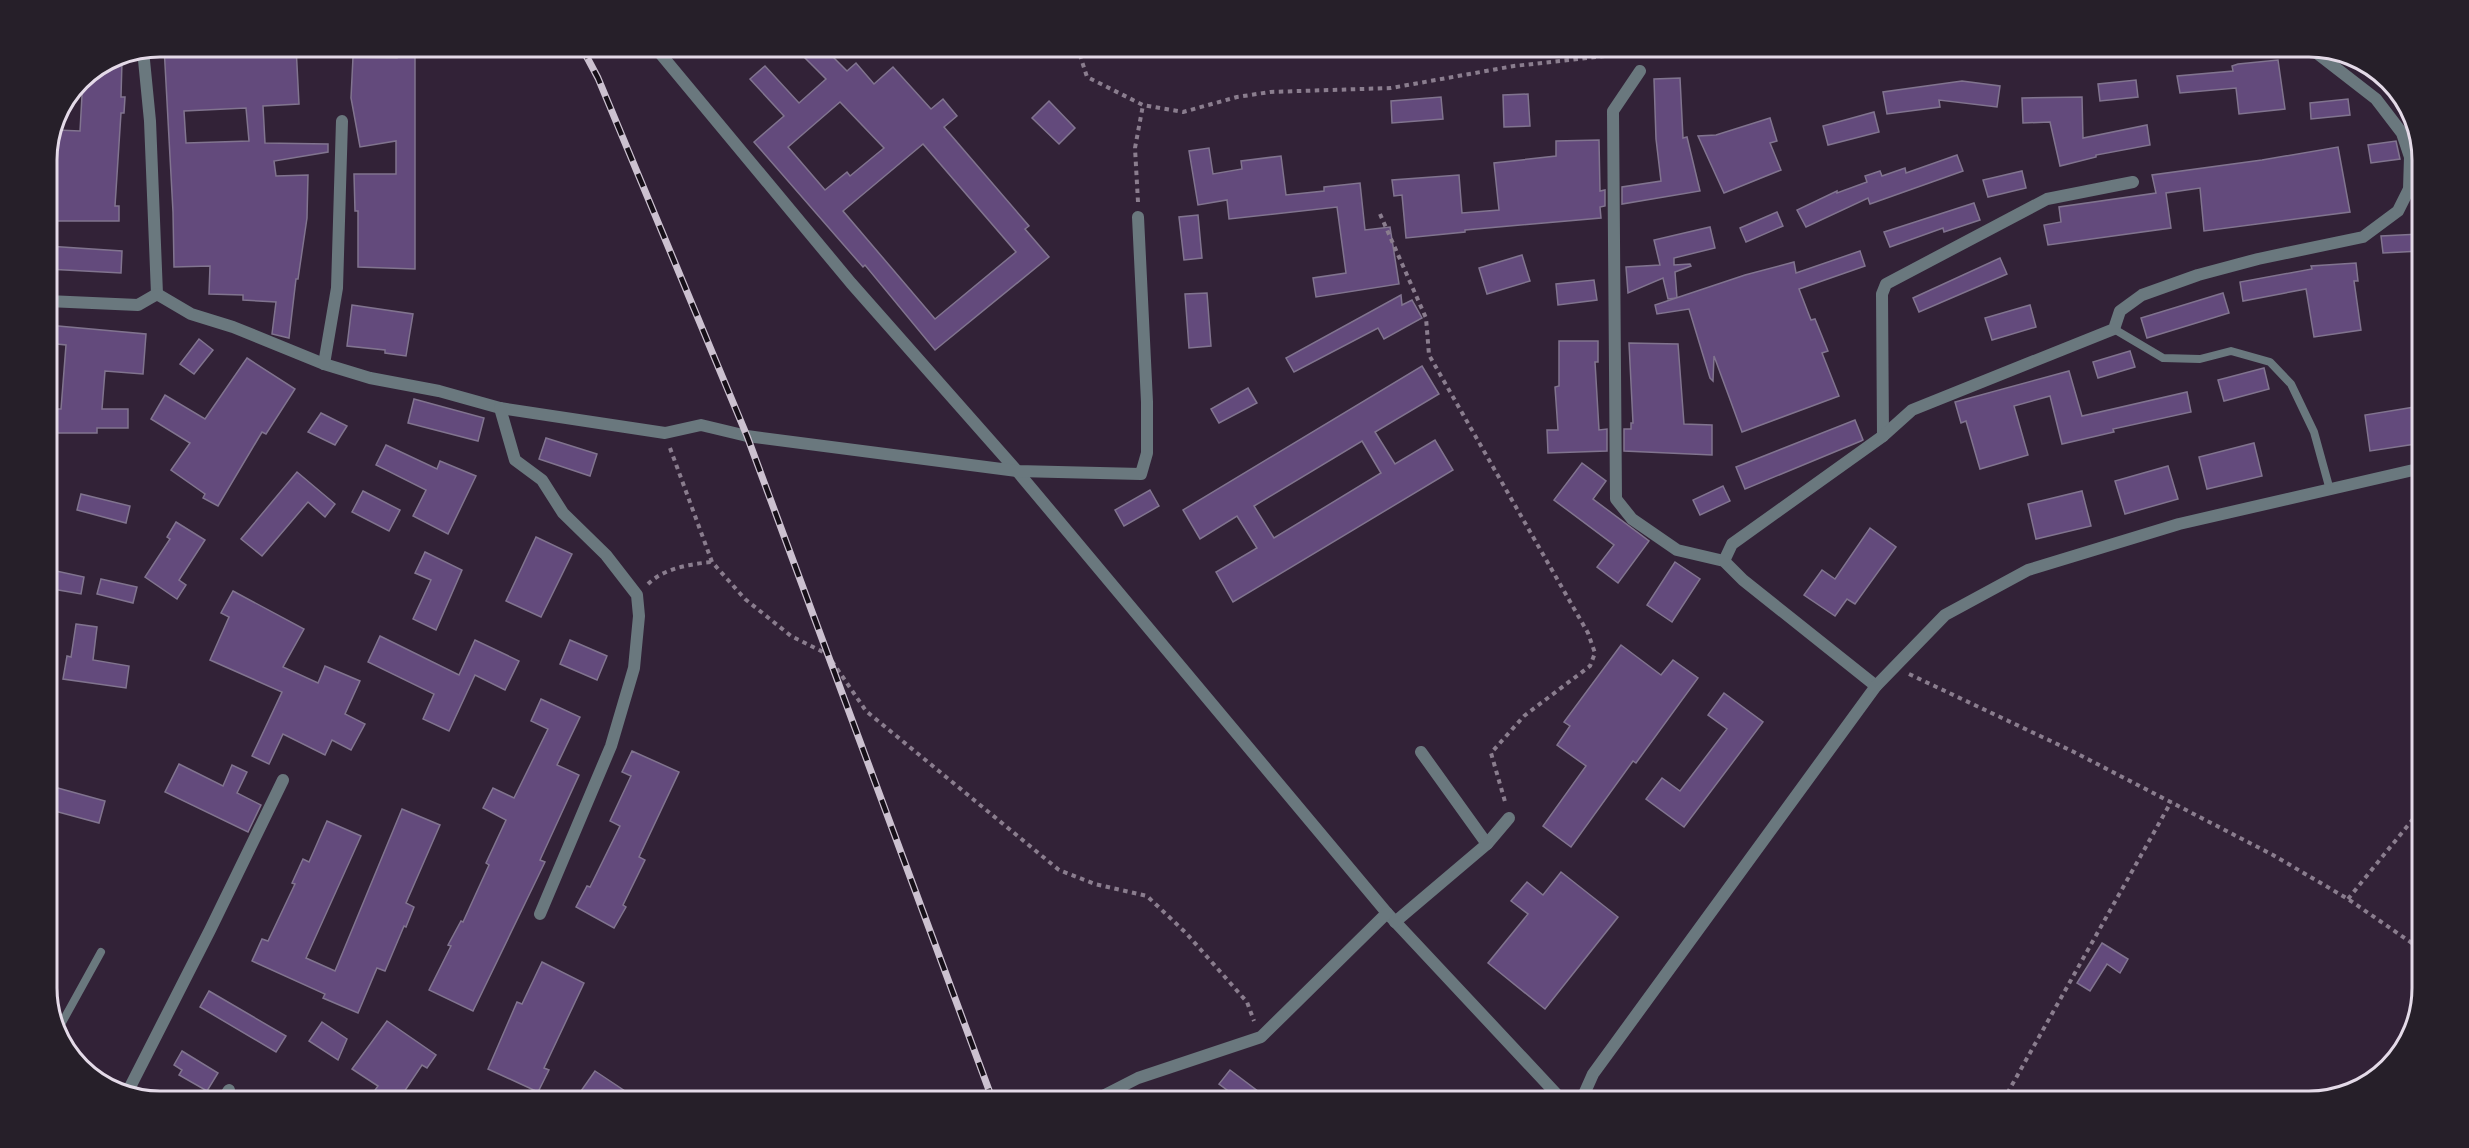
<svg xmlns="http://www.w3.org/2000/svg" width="2469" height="1148" font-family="'PT Sans Narrow',sans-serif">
<rect width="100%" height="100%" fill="#322237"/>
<!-- building -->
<g fill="#634a7c" stroke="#81748f" stroke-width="1.5" fill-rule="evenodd">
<path d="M164 46H296L299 104 263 106 265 143 328 144V152L274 161 276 176 308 175 307 218 298 279H296L289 338 272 334 276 302 243 300V295L209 294 210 266 174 267 173 212ZM246 108 249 141 186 143 184 111Z"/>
<path d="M793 46H822L847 71 856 63 874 84 893 67 931 109 943 99 957 116 944 127 1029 226 1025 229 1049 257 935 350 865 265 863 267 754 142 784 116 750 79 765 66 799 103 826 79ZM840 102 884 148 850 176 847 172 825 190 788 147ZM923 144 1016 252 935 319 843 211Z"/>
<path d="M397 52H415V269L358 267V211H355L354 174H396V141L360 147 351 98 353 57 397 58Z"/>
<path d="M110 60 122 61 121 97H125L124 113H121L115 206H119V221H47V153L57 130 80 131 83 78Z"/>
<path d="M2278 60 2285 109 2239 114 2236 88 2180 93 2177 76 2233 71 2232 66 2238 64Z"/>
<path d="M1680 78 1683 138 1687 137 1700 191 1622 204V187L1661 181 1656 139 1654 79Z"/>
<path d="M2136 80 2138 97 2100 101 2098 84Z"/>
<path d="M1962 81 2000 86 1997 107 1939 100 1940 107 1887 114 1883 92Z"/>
<path d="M1528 94 1530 126 1504 127 1503 95Z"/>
<path d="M1441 97 1443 119 1392 123 1391 101Z"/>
<path d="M2082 97 2083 138 2147 125 2150 145 2096 155V157L2060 166 2050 122 2023 123 2022 98Z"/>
<path d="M2348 99 2350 115 2311 119 2310 103Z"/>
<path d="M1049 101 1075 128 1059 144 1032 118Z"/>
<path d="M1874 112 1879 132 1828 145 1823 126Z"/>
<path d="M1770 118 1777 141 1770 143 1781 170 1724 193 1698 136 1716 135Z"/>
<path d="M1599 140 1600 191 1605 190V206L1600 207 1601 218 1465 230V232L1406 238 1402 195 1394 196 1392 180 1459 175 1462 213 1499 210 1494 163 1556 156V141Z"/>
<path d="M2396 141 2400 159 2371 163 2368 145Z"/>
<path d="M2338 147 2350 212 2204 231 2200 188 2166 193 2171 228 2048 245 2044 225 2061 222 2059 207 2156 193 2152 175 2262 160Z"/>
<path d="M1209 148 1213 174 1242 169 1241 161 1281 156 1286 195 1324 191V187L1360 183 1365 230 1390 227 1399 284 1316 297 1313 278 1346 273 1337 207 1229 219 1227 200 1198 205 1189 151Z"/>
<path d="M1957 155 1963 171 1870 204 1868 198 1806 227 1797 210 1837 191V193L1867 182 1865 176 1880 171 1882 176 1905 168 1906 173Z"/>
<path d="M2022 171 2026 188 1988 197 1983 180Z"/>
<path d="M1974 203 1980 220 1944 232 1943 228 1890 247 1884 232Z"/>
<path d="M1777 212 1783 226 1746 242 1740 228Z"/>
<path d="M1198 215 1202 258 1184 260 1179 217Z"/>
<path d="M1710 227 1715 248 1674 258V265L1690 264 1691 266 1675 272 1677 298 1668 299 1663 278 1628 293 1626 267 1660 265 1654 240Z"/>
<path d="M2420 234 2421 251 2383 253 2381 236Z"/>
<path d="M47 246 122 251 121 273 47 269Z"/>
<path d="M1860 251 1865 266 1799 289 1811 320 1815 319 1828 351 1822 353 1839 396 1742 432 1714 356 1713 381 1710 378 1689 309 1657 314 1655 305 1745 275 1794 262 1796 273Z"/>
<path d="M1522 255 1530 281 1487 294 1479 268Z"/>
<path d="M2000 258 2007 274 1919 312 1913 298Z"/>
<path d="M2356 263 2358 281H2354L2361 330 2314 337 2306 289 2243 301 2240 282 2312 269 2311 266Z"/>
<path d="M1594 280 1597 300 1558 305 1556 284Z"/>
<path d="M1207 293 1211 346 1189 348 1185 294Z"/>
<path d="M2223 293 2229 313 2147 338 2141 318Z"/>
<path d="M1401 295 1402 305 1412 300 1422 318 1384 339 1378 328 1294 372 1286 358Z"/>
<path d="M352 305 413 314 406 356 385 353V350L347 346Z"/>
<path d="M2030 305 2036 327 1992 340 1985 318Z"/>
<path d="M47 325 146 334 143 374 105 371 102 409H128V428H97V433H48V409H61L66 345 47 343Z"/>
<path d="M199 339 213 350 194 374 180 364Z"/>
<path d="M1559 341H1598V362H1595L1599 430 1607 429V451L1548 453 1547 430H1558L1555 387 1559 386Z"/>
<path d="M1629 343 1678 344 1684 424 1712 425V455L1624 451V429H1631V423H1633Z"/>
<path d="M2130 351 2135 367 2098 378 2093 362Z"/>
<path d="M247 358 295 389 266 434 262 432 218 506 203 498 205 494 171 470 190 443 151 419 165 395 205 419Z"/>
<path d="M1422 366 1439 394 1375 432 1395 464 1435 440 1453 470 1233 602 1216 572 1257 548 1237 516 1200 539 1183 510ZM1362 441 1381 473 1274 538 1254 506Z"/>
<path d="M2264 368 2269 389 2224 401 2218 380Z"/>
<path d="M2069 371 2082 416 2187 392 2191 412 2113 429 2114 432 2062 444 2050 396 2014 406 2028 455 1980 469 1966 421 1961 423 1955 402Z"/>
<path d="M1248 388 1257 403 1219 423 1211 409Z"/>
<path d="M414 399 484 418 478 441 408 423Z"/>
<path d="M2421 406 2422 443 2370 451 2365 415Z"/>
<path d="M321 413 347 426 335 445 308 432Z"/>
<path d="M1855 420 1863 440 1861 441 1745 489 1736 467Z"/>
<path d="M546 438 597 454 590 476 539 459Z"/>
<path d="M2254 443 2262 476 2207 489 2199 457Z"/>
<path d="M386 445 437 469 440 461 476 476 448 534 413 516 426 490 376 465Z"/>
<path d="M1582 463 1606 481 1593 499 1649 541 1618 583 1597 567 1614 545 1554 500Z"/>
<path d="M2168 466 2178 499 2125 514 2115 481Z"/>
<path d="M297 472 335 504 325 517 308 502 262 556 241 539Z"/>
<path d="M1723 486 1730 501 1700 515 1693 500Z"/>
<path d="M1150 490 1159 506 1124 526 1115 510Z"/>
<path d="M363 491 400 510 389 531 352 512Z"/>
<path d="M2082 491 2091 526 2036 539 2028 504Z"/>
<path d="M81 494 130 506 126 523 77 510Z"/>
<path d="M176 522 205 540 179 580 186 585 177 599 145 577 170 539 167 537Z"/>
<path d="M1870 528 1896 547 1855 604 1847 599 1835 616 1804 595 1822 570 1835 579Z"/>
<path d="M536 537 572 554 541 617 506 601Z"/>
<path d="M425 552 462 570 436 630 413 619 431 580 415 573Z"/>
<path d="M1675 562 1700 579 1672 622 1647 605Z"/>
<path d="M47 569 84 577 81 594 47 588Z"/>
<path d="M101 579 137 587 133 603 97 594Z"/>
<path d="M233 591 304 629 283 667 318 683 325 666 360 681 345 714 365 724 351 750 332 740 325 755 283 734 269 764 252 756 282 692 210 660 229 617 221 613Z"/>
<path d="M76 624 97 627 93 660 129 666 126 688 63 679 67 656 71 657Z"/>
<path d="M380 636 459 675 475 640 519 661 505 690 475 675 449 731 423 719 434 694 368 662Z"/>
<path d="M570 640 607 656 597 680 560 664Z"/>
<path d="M1621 645 1661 675 1673 660 1698 678 1636 763 1633 761 1571 847 1543 826 1586 766 1557 745 1570 726 1564 722Z"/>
<path d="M1724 693 1763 722 1684 827 1646 799 1662 778 1680 791 1727 729 1708 715Z"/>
<path d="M541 699 580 717 557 765 579 775 540 860 545 862 473 1011 429 990 451 946 448 945 461 921 463 922 489 865 486 863 506 820 483 808 493 788 514 798 548 729 531 721Z"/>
<path d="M632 751 679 772 639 857 645 860 623 905 626 907 614 928 576 907 587 886 590 887 620 826 610 821 631 776 622 772Z"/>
<path d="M179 764 223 786 232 765 247 772 237 793 261 805 248 832 165 792Z"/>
<path d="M47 785 105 801 99 823 47 809Z"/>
<path d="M402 809 440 825 406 903 414 907 406 927 404 926 385 971 377 968 358 1013 323 998 325 994 252 961 262 939 268 941 295 884 292 883 303 859 309 862 327 821 361 836 306 958 335 971Z"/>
<path d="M1561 872 1618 917 1545 1009 1488 963 1528 914 1511 901 1527 882 1543 895Z"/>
<path d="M2102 943 2128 959 2120 973 2107 964 2090 991 2077 983Z"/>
<path d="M542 962 584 983 544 1068 549 1070 538 1092 488 1069 517 1002 522 1004Z"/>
<path d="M209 991 286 1036 276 1052 200 1007Z"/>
<path d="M387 1021 436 1055 427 1068 422 1065 398 1101H385L373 1093 378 1086 352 1069Z"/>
<path d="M322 1022 347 1039 338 1060 309 1041Z"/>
<path d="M182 1051 218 1073 207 1091 179 1075 182 1070 174 1065Z"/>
<path d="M1230 1070 1271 1101H1242L1219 1084Z"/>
<path d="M595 1071 640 1101H574Z"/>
</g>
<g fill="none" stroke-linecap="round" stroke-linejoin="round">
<!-- path -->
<g stroke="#8a7d8e" stroke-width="4" stroke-dasharray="4.5 4.5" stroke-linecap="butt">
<path d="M1077 46 1087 77 1143 105 1183 112 1237 97 1270 92 1391 88 1514 66 1633 53"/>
<path d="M1138 202 1135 148 1143 105"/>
<path d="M1380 214 1426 318 1429 355 1588 633 1595 653 1590 666 1524 716 1491 753 1506 805"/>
<path d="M670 448 712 562 745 599 791 636 827 654 866 711 1059 870 1095 884 1147 896 1186 933 1247 1002 1254 1021"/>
<path d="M648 584C664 568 691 564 712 562"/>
<path d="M1909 674 2074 752 2273 855 2348 899 2422 950"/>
<path d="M2348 899 2422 808"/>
<path d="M2003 1101 2171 802"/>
</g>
<!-- lane -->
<g stroke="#6a787e" stroke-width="8">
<path d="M2114 329 2163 358 2200 359 2231 351 2270 362 2291 384 2314 432 2330 490"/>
<path d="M59 1028 101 952"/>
</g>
<!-- street -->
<g stroke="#6a787e" stroke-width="12">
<path d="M654 46 851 283 1017 471 1387 913 1563 1101"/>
<path d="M143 50 150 121 157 294"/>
<path d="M1640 71 1613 111 1616 499 1632 519 1677 550 1724 561 1743 580 1876 686"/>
<path d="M47 301 138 305 157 294 191 314 233 327 324 364 370 378 439 391 500 408 665 433 701 425 747 436 1017 471 1141 474 1147 453V402L1138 217"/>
<path d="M324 364 337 288 342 121"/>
<path d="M500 408 515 460 542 480 563 513 606 555 637 595 639 616 634 668 611 746 540 914"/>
<path d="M1883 436 1882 294 1886 284 2047 199 2133 182"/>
<path d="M1724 561 1732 544 1883 436 1912 410 2114 329 2120 311 2142 295 2198 275 2258 259 2363 237 2398 211 2409 189 2410 157 2402 133 2376 99 2309 47"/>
<path d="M1421 752 1487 844"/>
<path d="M1395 922 1487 844 1509 818"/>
<path d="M126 1095 210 930 283 780"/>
<path d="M222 1101 229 1090"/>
<path d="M1093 1101 1138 1078 1261 1037 1387 913"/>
<path d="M1581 1101 1593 1074 1876 686 1945 615 2028 570 2179 524 2422 468"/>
</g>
<!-- rail casing -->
<g stroke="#ccc1d0" stroke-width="7">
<path id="rail" d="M581 46 598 78 747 436 993 1101"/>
</g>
<!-- rail -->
<use href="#rail" stroke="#160f18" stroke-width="4.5" stroke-dasharray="14" stroke-linecap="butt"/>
</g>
<!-- crop -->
<path d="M0 0H2469V1148H0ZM160 57H2309A103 103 0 0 1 2412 160V988A103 103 0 0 1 2309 1091H160A103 103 0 0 1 57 988V160A103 103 0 0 1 160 57Z" fill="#261f29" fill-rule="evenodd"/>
<path fill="none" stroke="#e4dae8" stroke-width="3" d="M160 57H2309A103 103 0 0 1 2412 160V988A103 103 0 0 1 2309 1091H160A103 103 0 0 1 57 988V160A103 103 0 0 1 160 57Z"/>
</svg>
